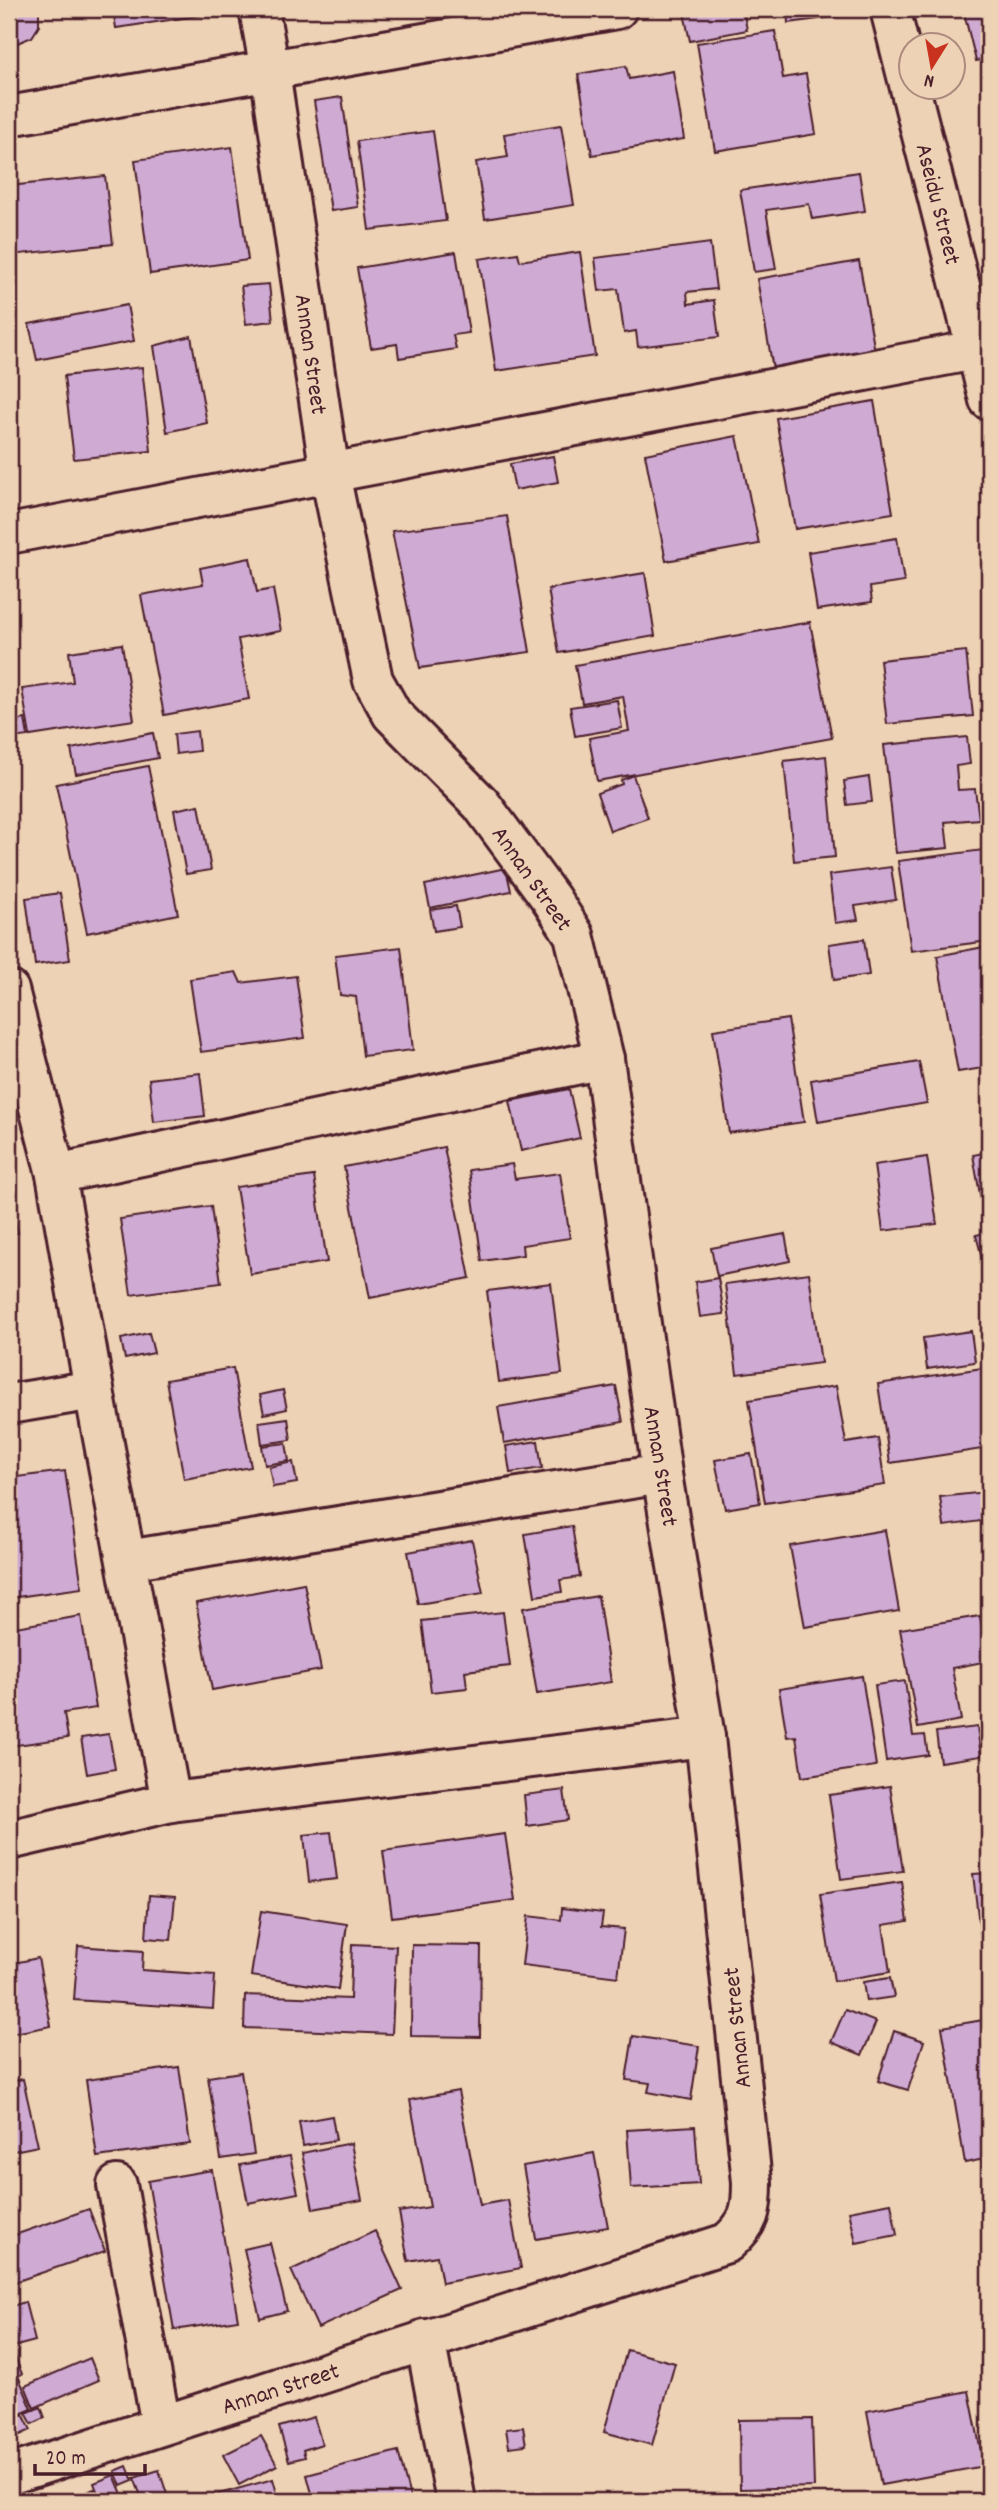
<svg xmlns="http://www.w3.org/2000/svg" width="998" height="2510" font-family="Dekko,sans-serif">
<rect width="100%" height="100%" fill="#eed2b5"/>
<filter id="ink" filterUnits="userSpaceOnUse"><feTurbulence type="fractalNoise" baseFrequency=".0143" numOctaves="2"/><feDisplacementMap in="SourceGraphic" scale="14" xChannelSelector="R" yChannelSelector="G"/><feConvolveMatrix kernelMatrix="1 2 1 2 8 2 1 2 1" color-interpolation-filters="sRGB"/></filter>
<g filter="url(#ink)">
<!-- building -->
<g fill="#cfabd4" stroke="#4a1f2b" stroke-width="2">
<path d="M9 9H39V26L32 37 15 44 9 43Z"/>
<path d="M113 9H209L210 14 116 28Z"/>
<path d="M705 9H743L747 30 690 41 684 13Z"/>
<path d="M787 9H863L864 13 788 23Z"/>
<path d="M935 9H968L969 10 937 17Z"/>
<path d="M989 9V58L976 61 964 13Z"/>
<path d="M775 31 783 78 806 74 816 134 715 151 697 43Z"/>
<path d="M626 66 629 79 673 71 684 139 592 155 578 74Z"/>
<path d="M342 97 358 207 331 211 314 101Z"/>
<path d="M561 125 574 205 485 219 476 162 508 157 504 134Z"/>
<path d="M433 131 446 221 369 230 357 141Z"/>
<path d="M232 147 248 260 150 274 135 160Z"/>
<path d="M859 172 865 211 812 219 809 204 766 210 776 269 754 272 740 190Z"/>
<path d="M105 176 113 244 11 255 9 186Z"/>
<path d="M710 243 716 289 687 292 688 304 714 300 719 337 638 347 636 331 624 333 618 289 599 291 595 258Z"/>
<path d="M456 252 469 333 453 335 456 349 399 358 397 344 371 348 357 268Z"/>
<path d="M580 252 595 356 496 371 479 259 518 253 520 261Z"/>
<path d="M859 261 875 352 773 369 757 279Z"/>
<path d="M269 284 273 321 246 324 241 286Z"/>
<path d="M127 305 134 341 37 360 29 324Z"/>
<path d="M191 336 207 423 167 432 154 346Z"/>
<path d="M142 367 151 451 74 459 64 376Z"/>
<path d="M874 401 893 513 795 529 776 418Z"/>
<path d="M737 436 759 544 666 561 645 454Z"/>
<path d="M553 456 558 482 515 490 510 464Z"/>
<path d="M507 516 530 652 420 668 392 531Z"/>
<path d="M897 538 904 582 870 587 872 602 817 610 808 552Z"/>
<path d="M250 558 257 592 273 589 281 631 238 639 249 699 164 715 141 595 203 584 200 568Z"/>
<path d="M645 573 655 636 559 653 548 589Z"/>
<path d="M810 622 832 738 597 781 589 738 629 731 623 696 582 703 575 665Z"/>
<path d="M122 644 134 720 30 736 22 689 73 682 69 652Z"/>
<path d="M966 651 973 716 887 724 880 660Z"/>
<path d="M617 700 622 728 575 736 570 707Z"/>
<path d="M25 719 28 736 13 738 10 721Z"/>
<path d="M197 731 199 751 176 754 174 734Z"/>
<path d="M153 733 158 758 76 774 71 749Z"/>
<path d="M967 737 970 764 956 766 958 790 975 789 979 819 945 822 948 848 896 853 884 745Z"/>
<path d="M826 756 835 857 794 861 784 761Z"/>
<path d="M148 766 178 914 87 933 56 784Z"/>
<path d="M633 775 648 818 610 831 597 793 622 784 621 780Z"/>
<path d="M869 777 872 802 847 805 844 781Z"/>
<path d="M199 805 211 870 186 874 174 810Z"/>
<path d="M983 850 989 898V941L911 951 898 861Z"/>
<path d="M891 867 896 900 855 906 858 920 835 923 829 875Z"/>
<path d="M506 868 511 891 430 908 425 885Z"/>
<path d="M60 893 70 960 35 965 26 898Z"/>
<path d="M456 906 460 927 434 931 430 910Z"/>
<path d="M864 939 869 975 834 980 829 944Z"/>
<path d="M989 946V1067L958 1072 937 956Z"/>
<path d="M401 947 413 1050 363 1056 356 997 340 995 335 955Z"/>
<path d="M236 972 241 983 296 976 305 1038 201 1052 190 979Z"/>
<path d="M788 1019 804 1122 729 1133 713 1030Z"/>
<path d="M919 1062 927 1103 818 1122 811 1080Z"/>
<path d="M200 1073 205 1116 154 1122 149 1079Z"/>
<path d="M569 1089 580 1138 521 1151 510 1101Z"/>
<path d="M444 1147 470 1278 370 1298 344 1167Z"/>
<path d="M989 1152V1222L985 1223 973 1155Z"/>
<path d="M927 1157 937 1224 883 1231 874 1165Z"/>
<path d="M512 1164 515 1179 560 1173 570 1238 522 1245 523 1255 482 1261 469 1170Z"/>
<path d="M314 1176 327 1262 250 1274 236 1187Z"/>
<path d="M9 1187 18 1233 9 1234Z"/>
<path d="M211 1206 221 1283 131 1295 120 1219Z"/>
<path d="M989 1232V1259L983 1261 976 1235Z"/>
<path d="M785 1234 790 1261 717 1276 711 1248Z"/>
<path d="M809 1273 821 1363 737 1374 725 1284Z"/>
<path d="M718 1278 724 1314 700 1317 695 1282Z"/>
<path d="M551 1283 562 1374 499 1382 487 1291Z"/>
<path d="M971 1331 975 1362 927 1369 923 1338Z"/>
<path d="M149 1333 154 1353 125 1359 121 1339Z"/>
<path d="M989 1367V1448L890 1463 878 1384Z"/>
<path d="M233 1368 251 1467 184 1479 166 1380Z"/>
<path d="M616 1386 623 1422 504 1443 498 1407Z"/>
<path d="M836 1386 846 1443 878 1438 885 1485 765 1503 749 1400Z"/>
<path d="M283 1390 287 1409 264 1414 260 1395Z"/>
<path d="M288 1418 291 1440 262 1444 259 1422Z"/>
<path d="M538 1441 542 1468 510 1473 506 1446Z"/>
<path d="M286 1443 289 1461 265 1465 262 1446Z"/>
<path d="M751 1454 760 1503 725 1509 715 1460Z"/>
<path d="M293 1462 297 1483 273 1487 269 1467Z"/>
<path d="M65 1471 82 1588 9 1598V1478Z"/>
<path d="M986 1492 989 1520 944 1526 940 1497Z"/>
<path d="M572 1526 580 1577 560 1580 562 1592 535 1596 525 1534Z"/>
<path d="M885 1530 899 1611 805 1627 790 1546Z"/>
<path d="M472 1540 483 1593 418 1604 408 1552Z"/>
<path d="M304 1583 321 1670 212 1690 196 1603Z"/>
<path d="M598 1596 611 1682 537 1694 523 1608Z"/>
<path d="M503 1612 510 1666 465 1671 467 1688 431 1692 422 1621Z"/>
<path d="M81 1616 96 1708 64 1713 68 1738 9 1746V1628Z"/>
<path d="M980 1616 988 1661 952 1668 961 1720 918 1728 900 1629Z"/>
<path d="M862 1676 876 1766 802 1777 796 1736 787 1737 779 1689Z"/>
<path d="M905 1681 913 1736 925 1735 928 1755 886 1761 875 1685Z"/>
<path d="M977 1727 981 1756 940 1762 936 1732Z"/>
<path d="M109 1734 115 1769 87 1774 81 1738Z"/>
<path d="M890 1786 903 1871 841 1879 829 1795Z"/>
<path d="M564 1790 568 1820 527 1826 524 1795Z"/>
<path d="M331 1832 337 1879 309 1882 304 1835Z"/>
<path d="M505 1834 515 1900 392 1917 383 1851Z"/>
<path d="M989 1873V1975H985L973 1874Z"/>
<path d="M902 1882 908 1921 883 1925 890 1972 834 1981 820 1894Z"/>
<path d="M149 1895 175 1897 171 1940 146 1938Z"/>
<path d="M562 1908 603 1913 601 1927 624 1929 618 1977 522 1965 528 1916 561 1920Z"/>
<path d="M261 1911 347 1924 338 1989 251 1976Z"/>
<path d="M352 1944 396 1946 392 2034 244 2028 245 1995 350 1999Z"/>
<path d="M412 1945 481 1946 480 2037 411 2036Z"/>
<path d="M78 1946 143 1951 142 1970 215 1975 213 2009 74 2000Z"/>
<path d="M38 1958 51 2026 9 2034V1964Z"/>
<path d="M890 1978 894 1997 866 2001 863 1982Z"/>
<path d="M845 2010 876 2022 862 2055 831 2042Z"/>
<path d="M989 2019V2158L965 2163 942 2027Z"/>
<path d="M894 2031 924 2041 908 2090 878 2081Z"/>
<path d="M633 2036 699 2046 691 2100 648 2092 650 2083 626 2080Z"/>
<path d="M179 2067 190 2144 97 2157 86 2080Z"/>
<path d="M241 2072 254 2154 221 2159 208 2077Z"/>
<path d="M23 2079 38 2146 9 2152V2082Z"/>
<path d="M458 2091 480 2205 508 2200 521 2268 442 2283 437 2256 408 2261 399 2212 430 2207 410 2100Z"/>
<path d="M332 2116 336 2140 303 2146 299 2122Z"/>
<path d="M695 2126 699 2184 631 2188 627 2130Z"/>
<path d="M351 2143 362 2200 313 2209 302 2153Z"/>
<path d="M594 2153 608 2227 536 2239 523 2166Z"/>
<path d="M290 2156 298 2193 248 2203 240 2165Z"/>
<path d="M212 2170 238 2320 174 2330 148 2181Z"/>
<path d="M891 2203 897 2235 856 2243 849 2211Z"/>
<path d="M89 2209 105 2251 9 2284V2237Z"/>
<path d="M375 2231 402 2290 318 2328 291 2270Z"/>
<path d="M270 2243 287 2311 260 2318 244 2249Z"/>
<path d="M25 2302 35 2341 9 2348V2307Z"/>
<path d="M627 2350 675 2363 652 2445 604 2432Z"/>
<path d="M13 2352 22 2374 9 2380V2353Z"/>
<path d="M90 2358 99 2380 34 2408 25 2386Z"/>
<path d="M19 2378 32 2409 11 2418 9 2383Z"/>
<path d="M969 2391 984 2466 881 2485 867 2411Z"/>
<path d="M41 2407 45 2418 32 2424 26 2413Z"/>
<path d="M23 2414 31 2430 9 2440V2421Z"/>
<path d="M314 2417 322 2444 303 2450 305 2457 289 2461 279 2427Z"/>
<path d="M812 2419 814 2487 740 2489 739 2420Z"/>
<path d="M523 2427 526 2445 509 2447 506 2429Z"/>
<path d="M261 2436 277 2465 239 2485 223 2455Z"/>
<path d="M398 2451 411 2501H314L307 2475Z"/>
<path d="M127 2466 133 2481 121 2486 115 2471Z"/>
<path d="M159 2470 168 2497 153 2501H143L134 2478Z"/>
<path d="M114 2475 125 2501H101L94 2483Z"/>
<path d="M273 2479 279 2501H194Z"/>
<path d="M94 2489 99 2501H79L77 2496Z"/>
<path d="M549 2497 550 2501H505Z"/>
</g>
<g fill="none" stroke-linecap="round" stroke-linejoin="round">
<!-- minor casing -->
<g stroke="#4a1f2b" stroke-width="44">
<g id="minor">
<path id="s1" d="M890 9 989 400"/>
<path d="M9 116 617 9"/>
<path d="M9 534 975 350"/>
<path d="M9 990 56 1174 94 1390 171 1802"/>
<path d="M56 1174 604 1059"/>
<path d="M9 1404 94 1390"/>
<path d="M127 1560 662 1474"/>
<path d="M9 1840 171 1802 705 1737"/>
<path d="M117 2185 161 2425"/>
<path d="M425 2339 456 2501"/>
<path id="s2" d="M9 2475 727 2243C750 2223 752 2211 752 2182L705 1737 662 1474 604 1059 574 935 551 899 481 804 392 714 373 680 330 474 270 71 259 9"/>
</g>
</g>
<!-- minor -->
<use href="#minor" stroke="#eed2b5" stroke-width="38"/>
</g>
</g>
<g text-anchor="middle" stroke-width="7" stroke-linejoin="round" paint-order="stroke">
<!-- street labels -->
<g font-size="24" fill="#4a1f2b" stroke="#eed2b5">
<text dy="8" stroke="none"><textPath href="#s1" startOffset="201">Aseidu Street</textPath></text>
<text transform="translate(312 354) rotate(82)" y="8">Annan Street</text>
<text transform="translate(533 878) rotate(55)" y="8">Annan Street</text>
<text transform="translate(662 1466) rotate(81)" y="8">Annan Street</text>
<text transform="translate(736 2028) rotate(-96)" y="8">Annan Street</text>
<text dy="8" stroke="none"><textPath href="#s2" startOffset="285">Annan Street</textPath></text>
</g>
</g>
<!-- margin -->
<rect width="998" height="2510" fill="none" stroke="#eed2b5" stroke-width="35"/>
<rect x="18" y="18" width="963" height="2475" fill="none" stroke="#4a1f2b" stroke-width="2.5" filter="url(#ink)"/>
<!-- north arrow -->
<g transform="translate(932 66) rotate(191)"><circle r="33" fill="#eed2b5" stroke="#ac8a7e" stroke-width="2"/>
<path d="M0-5L12 26L0 18L-12 26Z" fill="#c8321e"/>
<text y="-10" font-size="19" font-weight="bold" text-anchor="middle" fill="#4a1f2b">N</text>
</g>
<!-- scale -->
<path d="M35 2464v10h110v-10" fill="none" stroke="#4a1f2b" stroke-width="3.5"/>
<text x="46" y="2464" font-size="21" fill="#4a1f2b" stroke="#eed2b5" stroke-width="5" paint-order="stroke">20 m</text>
</svg>
